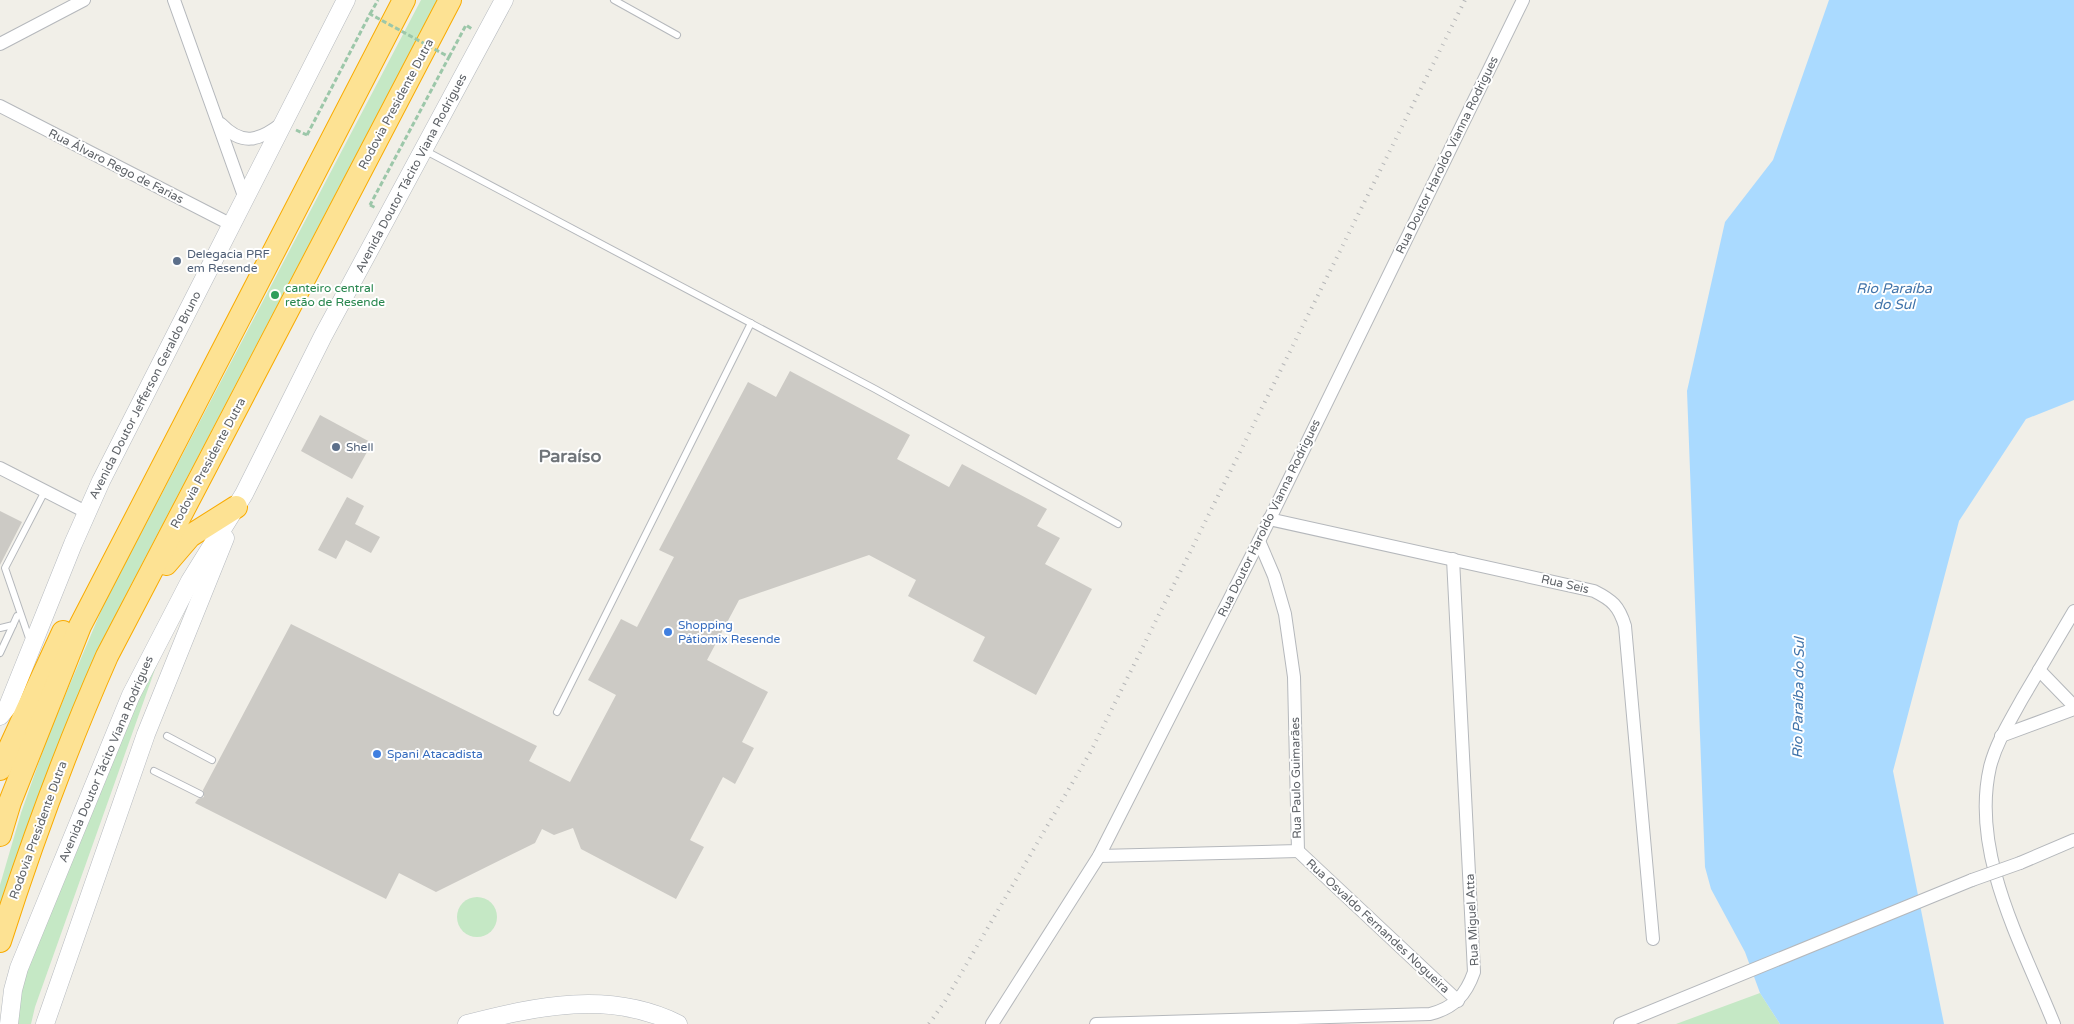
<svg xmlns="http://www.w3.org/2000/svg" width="2074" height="1024" font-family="'Varela Round',sans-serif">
<rect width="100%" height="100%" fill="#f1efe8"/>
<!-- green -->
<g fill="#c5e8c5">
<path d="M421 0H437L125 596 73 708 0 912V885L21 813 48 736 104 604Z"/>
<path d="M169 630 35 1007 31 1024H18L21 989 31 958 135 703Z"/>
<circle cx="477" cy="917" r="20"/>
<path d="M1760 993 1780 1024H1676Z"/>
</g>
<!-- water -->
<path fill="#aadaff" d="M1829 0H2074V400L2026 419 1959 521 1893 771 1944 1024H1780L1760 993 1745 952 1711 889 1705 867 1687 391 1725 222 1773 160Z"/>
<!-- building -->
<g fill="#cccac5">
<path d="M790 371 910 435 897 459 949 487 962 464 1047 509 1037 526 1060 538 1045 564 1092 589 1036 695 973 661 985 637 908 596 916 580 869 555 739 600 707 660 768 692 742 742 754 748 735 784 723 777 690 840 704 847 676 899 581 849 573 828 554 835 542 829 535 843 436 892 399 873 386 899 195 803 198 799 204 797 203 790 291 624 537 746 529 761 570 782 616 695 588 680 621 619 637 627 674 557 659 550 748 382 776 397Z"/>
<path d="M320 415 372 443 352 479 301 451Z"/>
<path d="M347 497 364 506 355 524 380 537 371 553 346 540 336 559 318 550Z"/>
<path d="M0 511 22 522 0 565Z"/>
</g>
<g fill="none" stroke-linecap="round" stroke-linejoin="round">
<!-- lane casing -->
<g stroke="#b5b8bc" stroke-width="8">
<g id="lane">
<path d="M614 0 677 35"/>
<path d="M424 150 875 389 1118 524"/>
<path d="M0 628 13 625 17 616"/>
<path d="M30 641 5 568 45 491"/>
<path d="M0 653 13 625"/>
<path d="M557 712 751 323"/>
<path d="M167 736 212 760"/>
<path d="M154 771 200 794"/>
</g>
</g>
<!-- street casing -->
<g stroke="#b5b8bc" stroke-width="14">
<g id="street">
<path d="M174 0 244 196"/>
<path d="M0 44 84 0"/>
<path d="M0 106 232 225"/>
<path d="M221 124C242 146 259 141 281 124"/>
<path d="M0 468 86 512"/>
<path d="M1269 519 1594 591C1612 600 1619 606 1625 626L1653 939"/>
<path d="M2039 670 2074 706"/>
<path d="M2001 736 2074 709"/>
<path d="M1298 851 1458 1001"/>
<path d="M1099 856 1298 851 1294 677 1285 614 1274 576 1259 541"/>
<path d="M2020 863 2074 840"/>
<path d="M992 1024 1099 856 1259 541 1523 0"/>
<path d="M1096 1024 1430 1014C1454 1008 1466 995 1474 972L1453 559"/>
<path d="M1620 1024 1972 880"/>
<path d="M2054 1024C2023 946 1970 854 1990 767 1996 743 2010 721 2022 699 2039 670 2057 640 2074 611"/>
</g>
</g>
<!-- secondary casing -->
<g stroke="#b6babf" stroke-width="19">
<g id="secondary">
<path d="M0 716 8 706 73 544 101 481 346 0"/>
<path d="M9 1024 13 990 19 968 131 695 190 581 244 494 323 336 504 0"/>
<path d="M45 1024 146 734 225 538"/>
<path d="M467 1024C537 1006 610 990 678 1024"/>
</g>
</g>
<!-- highway casing -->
<g stroke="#f9ab00" stroke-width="24">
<g id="highway">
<path d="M166 564 190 536 236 507"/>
<path d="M0 769 63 632"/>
<path d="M0 835 10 802 80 626 404 0"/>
<path d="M0 941C31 844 66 749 107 656L450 0"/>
</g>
</g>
<!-- path -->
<g stroke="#9cc7a9" stroke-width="3" stroke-dasharray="5 2.5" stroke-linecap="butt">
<path d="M370 14 378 0"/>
<path d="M449 57 466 25 472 29"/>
<path d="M296 130 307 135"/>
<path d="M370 205 376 208"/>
</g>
<!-- lane -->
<use href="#lane" stroke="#fff" stroke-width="6"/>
<!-- street -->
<use href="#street" stroke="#fff" stroke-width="12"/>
<!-- secondary -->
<use href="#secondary" stroke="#fff" stroke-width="18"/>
<!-- highway -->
<use href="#highway" stroke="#fde293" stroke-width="22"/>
<!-- rail -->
<path stroke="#b6b7b8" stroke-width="4" stroke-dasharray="1 6" stroke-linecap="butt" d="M929 1024 945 1001 1091 751 1465 0"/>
<!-- street-bridge casing -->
<g stroke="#b5b8bc" stroke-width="14" stroke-linecap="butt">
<path id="street-bridge" d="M1972 880 2020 863"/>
</g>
<!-- path-bridge -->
<path stroke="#9cc7a9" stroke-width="3" stroke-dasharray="5 2.5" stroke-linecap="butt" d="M307 135 370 14 449 57 370 205"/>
<!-- street-bridge -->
<use href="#street-bridge" stroke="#fff" stroke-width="12"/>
</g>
<!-- markers -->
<g fill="#5c6f8a" stroke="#fff" stroke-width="2">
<circle cx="177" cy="261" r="5"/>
<circle cx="336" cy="447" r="5"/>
</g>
<circle fill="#2e9e5b" stroke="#fff" stroke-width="2" cx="275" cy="295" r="5"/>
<g fill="#3f7fe0" stroke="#fff" stroke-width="2">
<circle cx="668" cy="632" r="5"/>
<circle cx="377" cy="754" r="5"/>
</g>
<g text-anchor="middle" stroke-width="4" stroke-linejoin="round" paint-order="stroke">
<!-- street labels -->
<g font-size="12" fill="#5f6368" stroke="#fff">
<text transform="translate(396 104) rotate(-62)" y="4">Rodovia Presidente Dutra</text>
<text transform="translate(1447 155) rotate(-64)" y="4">Rua Doutor Haroldo Vianna Rodrigues</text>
<text transform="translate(116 166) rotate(27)" y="4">Rua Álvaro Rego de Farias</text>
<text transform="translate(411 173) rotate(-62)" y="4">Avenida Doutor Tácito Viana Rodrigues</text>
<text transform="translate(145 395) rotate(-63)" y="4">Avenida Doutor Jefferson Geraldo Bruno</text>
<text transform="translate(208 463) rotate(-62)" y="4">Rodovia Presidente Dutra</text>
<text transform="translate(1269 518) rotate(-64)" y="4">Rua Doutor Haroldo Vianna Rodrigues</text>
<text transform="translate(1565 584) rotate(13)" y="4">Rua Seis</text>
<text transform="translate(106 759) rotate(-67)" y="4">Avenida Doutor Tácito Viana Rodrigues</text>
<text transform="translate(1296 778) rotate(-91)" y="4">Rua Paulo Guimarães</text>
<text transform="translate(38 830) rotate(-70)" y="4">Rodovia Presidente Dutra</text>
<text transform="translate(1472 920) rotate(-93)" y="4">Rua Miguel Atta</text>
<text transform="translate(1378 926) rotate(43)" y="4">Rua Osvaldo Fernandes Nogueira</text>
</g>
<!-- service labels -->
<g font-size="12" fill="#4e5e75" stroke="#fff" text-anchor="start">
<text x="187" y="258">Delegacia PRF<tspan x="187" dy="14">em Resende</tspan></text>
<text x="346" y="451">Shell</text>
</g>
<!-- leisure labels -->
<g font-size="12" fill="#27864d" stroke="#fff" text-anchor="start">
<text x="285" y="292">canteiro central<tspan x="285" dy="14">retão de Resende</tspan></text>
</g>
<!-- shop labels -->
<g font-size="12" fill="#366cbe" stroke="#fff" text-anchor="start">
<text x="678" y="629">Shopping<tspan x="678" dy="14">Pátiomix Resende</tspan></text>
<text x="387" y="758">Spani Atacadista</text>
</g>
<!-- water labels -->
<g font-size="14" font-style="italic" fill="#4174aa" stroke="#fff">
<text x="1894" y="293">Rio Paraíba<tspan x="1894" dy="16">do Sul</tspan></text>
<text transform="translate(1798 698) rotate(-89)" y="5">Rio Paraíba do Sul</text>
</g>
<!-- district labels -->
<g font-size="18" font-weight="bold" fill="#70757a" stroke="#fff">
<text x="570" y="462">Paraíso</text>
</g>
</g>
</svg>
